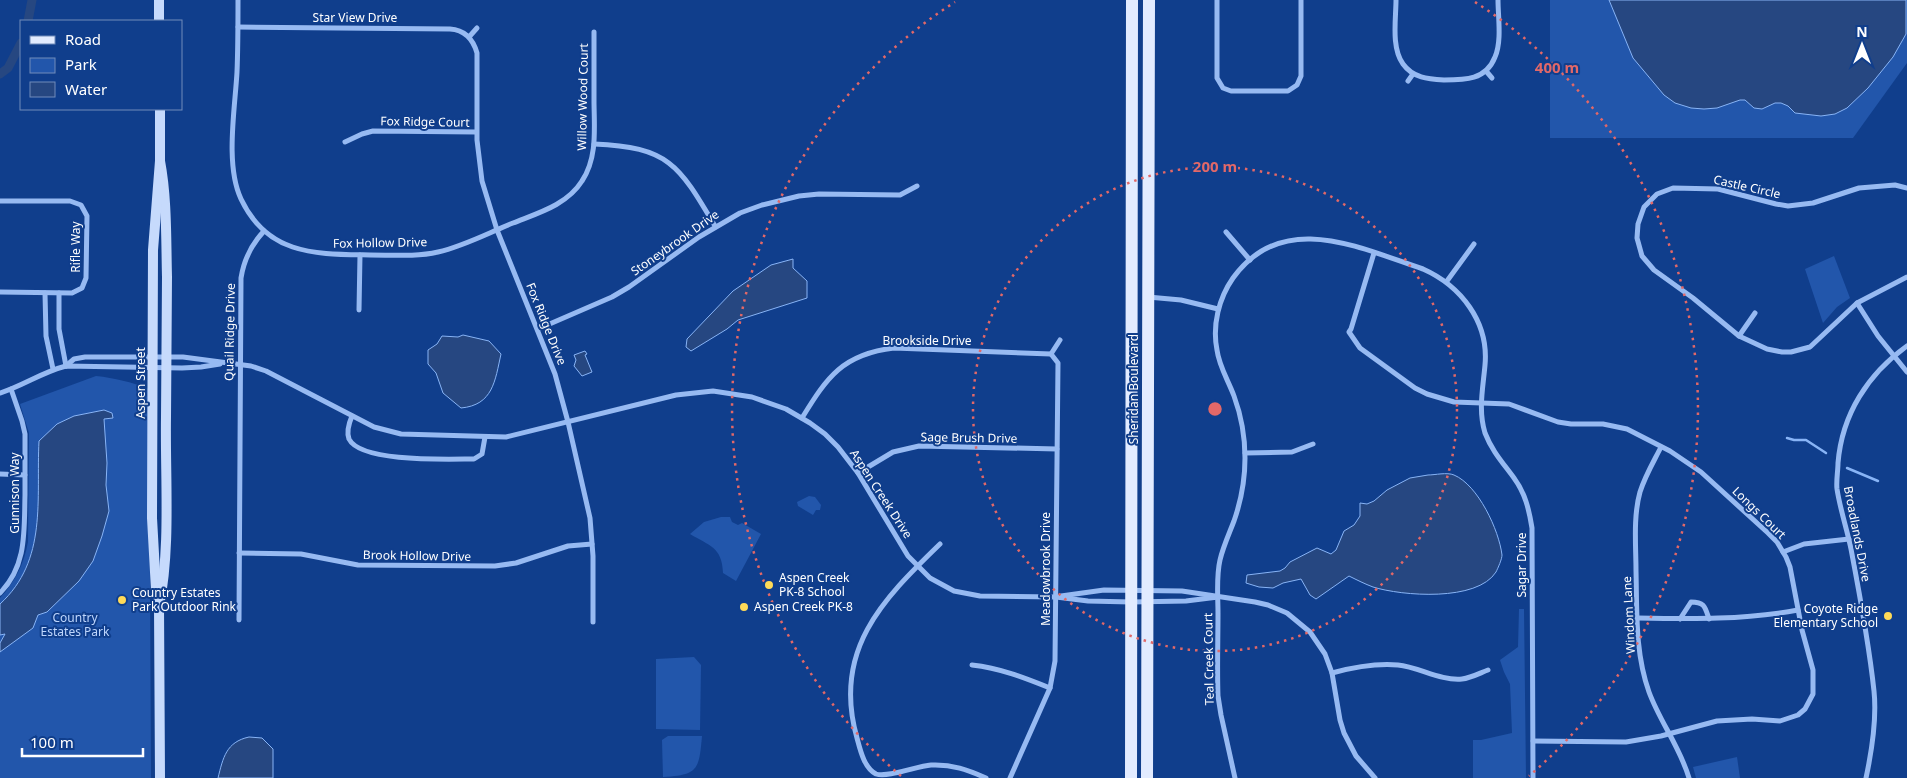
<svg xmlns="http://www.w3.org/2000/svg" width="1907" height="778" font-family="'Noto Sans',sans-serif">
<rect width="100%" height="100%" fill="#103e8c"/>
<!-- green -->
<g fill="#2256ab">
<path d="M1550 0H1907V63L1853 138H1550Z"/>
<path d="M1834 256 1850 298 1837 307 1823 323 1805 269Z"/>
<path d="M96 376C115 378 131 382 149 389L151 778H0V598C15 582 24 564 28 542L29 433 20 404Z"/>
<path d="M809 496 815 497 821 505 820 510H816L813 515 798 506 797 502Z"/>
<path d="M721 517H730L732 522 738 525 742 523 761 534 736 581 723 573C722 547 710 546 690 534L704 522Z"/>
<path d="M1519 609H1524L1526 778H1473V740H1481L1512 733 1510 684 1504 672 1500 660 1518 647Z"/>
<path d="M694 657 701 665 700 730 656 729V659Z"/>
<path d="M668 736H702C699 770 698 775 663 777L662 740Z"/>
<path d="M1737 757 1740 778H1696L1693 767Z"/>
</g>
<!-- water -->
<g fill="#264781" stroke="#88b4f6">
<path d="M1609 0H1906V34L1893 57 1868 88 1847 108 1835 114 1821 116 1795 113 1788 106 1781 103H1775L1762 109 1754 108 1745 100H1740L1717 108 1704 109 1691 108 1675 103 1664 95 1633 58Z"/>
<path d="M793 259V268L807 281V298L738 320 727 329 691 351 686 347 687 339 733 291 771 265Z"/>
<path d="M463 335 489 341 501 354C495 381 493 405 461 408L443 393 436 373 428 364V350L437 344 442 336 458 337Z"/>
<path d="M585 351 587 354 585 355 592 372 582 376 574 366 576 360 574 355Z"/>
<path d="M104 410 112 413 113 418 104 419 107 463 106 485 109 511 102 536 93 561 79 581 47 612 38 615 33 628 0 652V643L5 634 0 635V604C48 560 36 499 39 441L57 424 74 416Z"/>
<path d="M1428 475C1435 475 1447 472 1454 475 1478 485 1499 530 1502 555 1502 559 1498 568 1496 572 1477 602 1402 596 1373 587 1365 584 1357 580 1349 576L1316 599 1310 595 1301 579 1283 583 1273 588 1259 587 1246 583 1247 575 1280 571 1285 568 1290 562 1317 548 1331 554 1336 550 1344 531 1354 525 1360 516V503L1367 504 1374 501 1387 490 1410 478Z"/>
<path d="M249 737 262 738 273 749V778H218C223 758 226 742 249 737Z"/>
</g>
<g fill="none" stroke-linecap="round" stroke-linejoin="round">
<!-- stream -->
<g stroke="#88b4f6" stroke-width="2.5">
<path d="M1787 438 1794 440H1806L1826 453"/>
<path d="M1847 468 1878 481"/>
</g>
<!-- canal -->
<g stroke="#264781" stroke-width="9">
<path d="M28 21 32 0"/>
<path d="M0 74 8 68 21 43"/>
</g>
<!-- street -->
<g stroke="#97baf2" stroke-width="5">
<path d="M238 0C238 24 238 48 237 72 235 109 225 165 241 199 268 256 317 254 370 255 393 255 416 257 438 252 464 246 488 233 513 223 538 213 567 205 582 181 598 157 594 127 594 100 594 77 594 55 594 32"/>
<path d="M1217 0V78L1223 88 1231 91H1288L1297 85 1301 76V0"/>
<path d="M1396 0C1396 19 1391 47 1403 64 1413 78 1428 79 1444 80 1465 80 1486 80 1495 57 1502 41 1498 17 1498 0"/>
<path d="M238 27 450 29C465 30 473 39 477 53V140L482 181 497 230 555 374 568 422 590 518 593 556V622"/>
<path d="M469 37 477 28"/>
<path d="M1486 71 1492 78"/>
<path d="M1408 81 1413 74"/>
<path d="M345 142 362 134 373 131 476 132"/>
<path d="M594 144C669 147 679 165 715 226"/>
<path d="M1907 188 1895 185 1859 188 1813 203 1788 206 1776 204 1718 189 1673 188 1657 194 1644 207 1638 224 1637 238 1642 256 1654 270 1693 298 1739 336 1767 349 1782 352H1791L1810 347 1857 303 1907 277"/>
<path d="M0 201H70L81 205 87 216 86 278 82 288 72 293 0 292"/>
<path d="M1226 232 1250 260"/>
<path d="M1374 253 1351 329 1349 332 1360 348 1415 388 1427 394 1454 402 1509 404 1558 422 1571 424H1603L1627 429 1670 451 1701 472 1768 533 1777 542 1786 557 1790 567 1802 630 1813 670V694L1805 709 1798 715 1780 721 1752 719 1717 721 1661 736 1626 742 1533 741"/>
<path d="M1447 281 1474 244"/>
<path d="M45 293 46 336 53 369"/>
<path d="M59 293V329L66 366"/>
<path d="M1148 297 1181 300 1218 309"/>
<path d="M1857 303 1878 336 1907 372"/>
<path d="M359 310 360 255"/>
<path d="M538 329 612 297 629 287 699 237 740 213 762 205 799 196 819 194 900 195 917 186"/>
<path d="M1739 336 1755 313"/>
<path d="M1051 354 1060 340"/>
<path d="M66 366 74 359 85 357H183L251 366 266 371 374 427 401 434 506 437 676 395 713 391 752 397 786 409 810 423 825 434 838 447 858 473 908 556 930 578 954 591 980 596 1056 597 1088 601 1131 602 1186 601 1218 597"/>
<path d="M0 393C23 386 42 372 66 366L182 368 201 367 220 364"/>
<path d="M352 416C349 423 346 431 349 439 361 463 450 459 474 459L482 454 485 437"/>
<path d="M802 418C827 377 843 354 894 348L1051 354"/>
<path d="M1661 447C1654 461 1645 476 1640 492 1633 517 1636 546 1636 571 1637 612 1635 653 1649 692 1660 722 1680 747 1689 778"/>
<path d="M1245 453 1292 452 1313 444"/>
<path d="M858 473 893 452 919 446 1057 449"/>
<path d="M0 474 25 475"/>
<path d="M940 544C882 600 832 651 857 738 860 749 864 768 876 774 888 778 917 766 931 765 952 764 968 770 986 778"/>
<path d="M1783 552 1804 544 1849 539"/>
<path d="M239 553 301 554 358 565 495 566 516 563 568 546 592 544"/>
<path d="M0 593C27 566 24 531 25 495 25 475 25 454 25 434L22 421 11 389"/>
<path d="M1061 596 1104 590 1182 591 1255 602 1268 605 1287 613 1310 632 1325 654 1332 673 1340 720 1344 733 1356 756 1375 778"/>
<path d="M1637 618C1692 619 1744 620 1798 610"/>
<path d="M1680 619 1691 602C1705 602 1705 607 1709 619"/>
<path d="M239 620 241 278C244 259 251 245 264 231"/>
<path d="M972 665C1000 668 1025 678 1050 688"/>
<path d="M1332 673C1354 667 1375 663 1398 665 1419 667 1440 681 1462 679 1471 678 1480 673 1488 670"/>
<path d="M1010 778 1050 688 1055 661 1058 363 1051 354"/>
<path d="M1235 778 1221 715 1218 696C1217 668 1218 641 1218 613 1218 596 1216 577 1220 560 1223 547 1229 534 1234 521 1241 501 1245 480 1245 458 1245 437 1241 415 1234 396 1228 380 1219 366 1217 350 1212 325 1219 298 1233 278 1283 209 1359 248 1423 269 1461 286 1489 322 1485 365 1483 388 1478 410 1485 433 1492 451 1503 463 1514 478 1525 493 1529 509 1532 528L1533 778"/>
<path d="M1866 778C1872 750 1877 720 1874 691 1869 644 1860 596 1851 549 1847 529 1840 509 1837 489 1836 481 1838 471 1838 463 1842 414 1868 374 1907 346"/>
</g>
<!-- secondary -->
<g stroke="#c6dafc" stroke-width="10">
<path d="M159 0V21"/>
<path d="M160 161C167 198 166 239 167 277 167 324 166 371 166 417 165 478 171 547 159 606L160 778"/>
<path d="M159 603 156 590 152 518 153 250 160 161V109"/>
</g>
<!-- primary -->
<g stroke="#e2ebff" stroke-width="12">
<path d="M1131 778 1132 0"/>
<path d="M1147 778 1149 0"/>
</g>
</g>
<!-- distance rings -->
<g fill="none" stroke="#e26868" stroke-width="2.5" stroke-dasharray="2.5 5">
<circle cx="1215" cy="409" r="242"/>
<path d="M901 776A483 483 0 0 1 955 2M1475 2A483 483 0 0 1 1529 776"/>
</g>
<!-- markers -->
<g fill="#ffda58" stroke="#103e8c" stroke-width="2">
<circle cx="769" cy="585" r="5"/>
<circle cx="122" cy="600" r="5"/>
<circle cx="744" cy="607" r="5"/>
<circle cx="1888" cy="616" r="5"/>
</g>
<g text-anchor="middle" stroke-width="4" stroke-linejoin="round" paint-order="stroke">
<!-- street labels -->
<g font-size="12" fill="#fff" stroke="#103e8c">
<text x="355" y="22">Star View Drive</text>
<text transform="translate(583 97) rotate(-89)" y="4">Willow Wood Court</text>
<text transform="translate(425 122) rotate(1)" y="4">Fox Ridge Court</text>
<text transform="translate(1747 187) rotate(13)" y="4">Castle Circle</text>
<text transform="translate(380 243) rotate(-1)" y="4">Fox Hollow Drive</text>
<text transform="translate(675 243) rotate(-35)" y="4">Stoneybrook Drive</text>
<text transform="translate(76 247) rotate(-90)" y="4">Rifle Way</text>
<text transform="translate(546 324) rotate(68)" y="4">Fox Ridge Drive</text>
<text transform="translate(230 332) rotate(-89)" y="4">Quail Ridge Drive</text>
<text x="927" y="345">Brookside Drive</text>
<text transform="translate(141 383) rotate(-90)" y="4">Aspen Street</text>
<text transform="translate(1134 389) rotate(-90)" y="4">Sheridan Boulevard</text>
<text transform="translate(969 438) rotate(1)" y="4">Sage Brush Drive</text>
<text transform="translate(15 493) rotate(-90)" y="4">Gunnison Way</text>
<text transform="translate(881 494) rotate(57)" y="4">Aspen Creek Drive</text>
<text transform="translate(1759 513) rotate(44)" y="4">Longs Court</text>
<text transform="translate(1857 534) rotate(79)" y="4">Broadlands Drive</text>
<text transform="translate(417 556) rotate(1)" y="4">Brook Hollow Drive</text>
<text transform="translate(1522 565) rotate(-90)" y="4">Sagar Drive</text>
<text transform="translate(1046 569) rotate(-90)" y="4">Meadowbrook Drive</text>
<text transform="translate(1629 615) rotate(-93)" y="4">Windom Lane</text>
<text transform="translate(1209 659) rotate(-91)" y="4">Teal Creek Court</text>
</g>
<!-- poi labels -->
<g font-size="12" fill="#fff" stroke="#103e8c" text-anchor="start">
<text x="779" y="582">Aspen Creek<tspan x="779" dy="14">PK-8 School</tspan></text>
<text x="132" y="597">Country Estates<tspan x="132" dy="14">Park Outdoor Rink</tspan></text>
<text x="754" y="611">Aspen Creek PK-8</text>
<text x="1878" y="613" text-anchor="end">Coyote Ridge<tspan x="1878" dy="14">Elementary School</tspan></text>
</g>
<!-- park labels -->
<g font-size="12" fill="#bed6fd" stroke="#103e8c">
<text x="75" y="622">Country<tspan x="75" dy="14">Estates Park</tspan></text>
</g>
</g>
<circle cx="1215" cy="409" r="8" fill="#e26868" stroke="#103e8c" stroke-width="2.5"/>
<g font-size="15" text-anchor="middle" font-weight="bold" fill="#e26868" stroke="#103e8c" stroke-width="4" stroke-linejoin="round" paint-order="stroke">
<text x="1557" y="73">400 m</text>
<text x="1215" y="172">200 m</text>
</g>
<!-- legend -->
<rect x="20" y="20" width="162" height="90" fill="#103e8c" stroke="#708bba"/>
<rect x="30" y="36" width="25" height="8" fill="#e2ebff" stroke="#708bba"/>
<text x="65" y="45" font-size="15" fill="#ffffff">Road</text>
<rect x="30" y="58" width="25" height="15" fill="#2256ab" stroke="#708bba"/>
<text x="65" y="70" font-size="15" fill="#ffffff">Park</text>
<rect x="30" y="82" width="25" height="15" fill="#264781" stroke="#708bba"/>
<text x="65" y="95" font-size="15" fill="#ffffff">Water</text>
<!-- north arrow -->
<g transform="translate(1862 45)" stroke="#103e8c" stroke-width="4" paint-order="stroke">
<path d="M0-4L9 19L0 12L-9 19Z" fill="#ffffff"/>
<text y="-8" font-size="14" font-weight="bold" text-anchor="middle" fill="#ffffff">N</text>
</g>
<!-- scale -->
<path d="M22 748v8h121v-8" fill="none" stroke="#ffffff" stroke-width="2.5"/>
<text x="30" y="748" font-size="15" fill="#ffffff" stroke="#103e8c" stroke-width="4" paint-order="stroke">100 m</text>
</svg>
